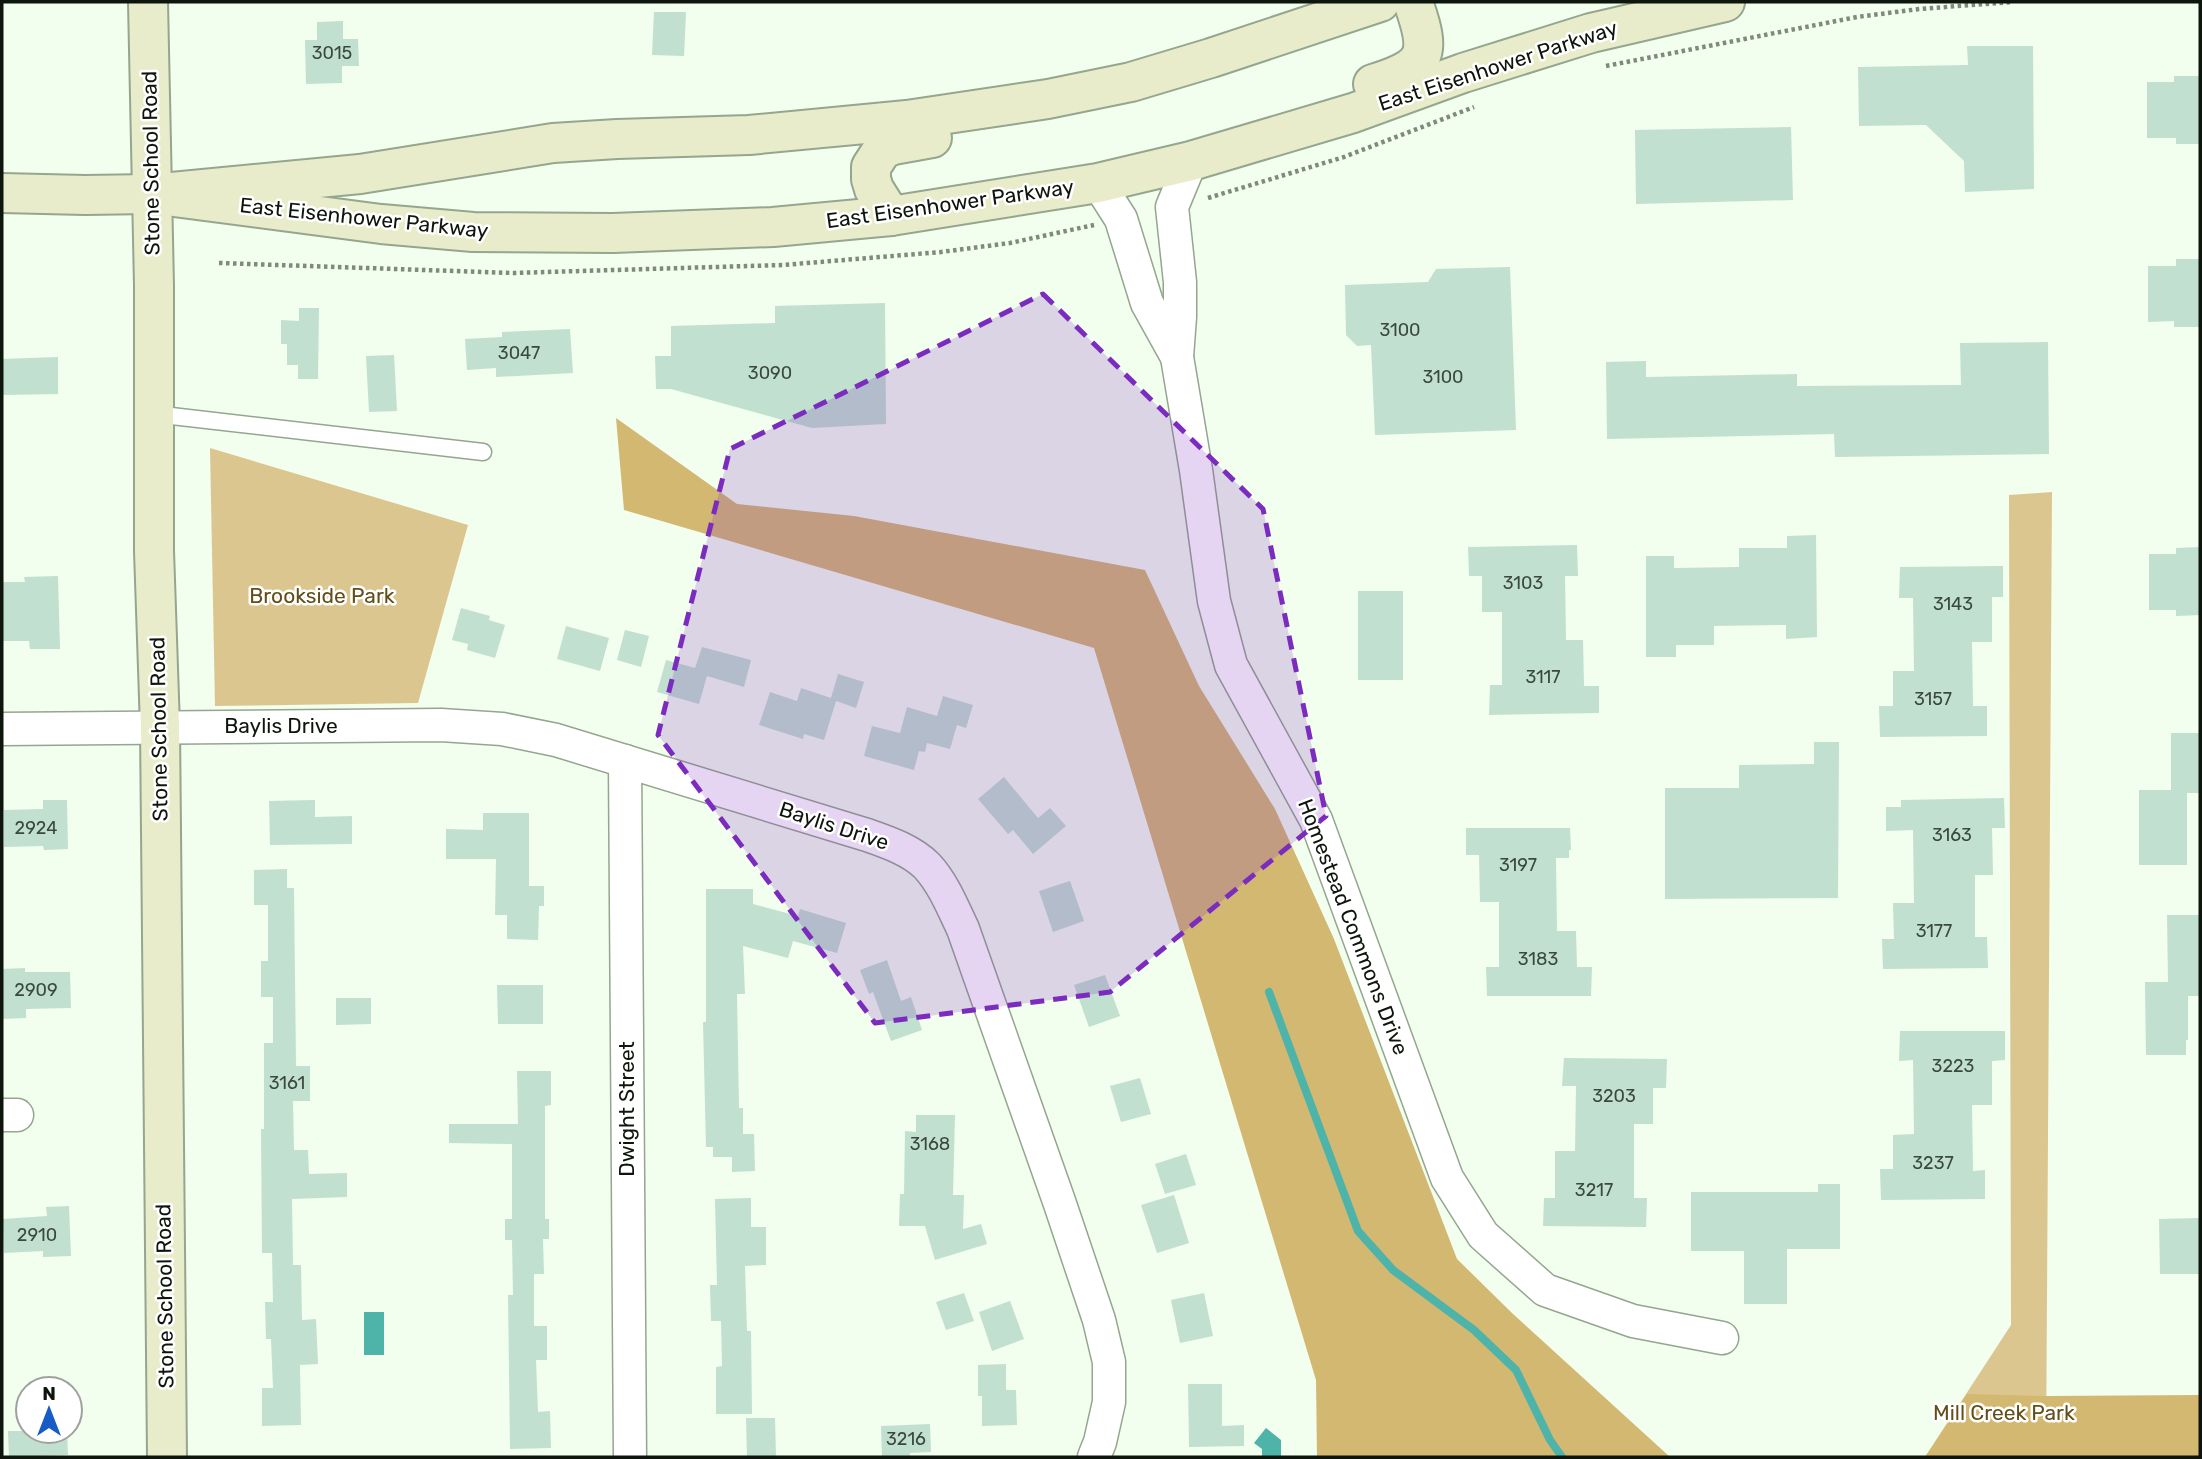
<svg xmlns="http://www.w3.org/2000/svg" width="2202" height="1459" font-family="Rubik,sans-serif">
<rect width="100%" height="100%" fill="#f2feee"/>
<!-- green -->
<g fill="#dcc68f">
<path d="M210 448 468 525 418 703 215 706Z"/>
<path d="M2052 492 2046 1457H1925L2011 1325 2009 495Z"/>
</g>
<!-- forest -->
<g fill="#d3b872">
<path d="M616 418 737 504 854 516 1145 570 1199 686 1275 809 1334 939 1457 1259 1513 1314 1670 1457H1317L1316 1380 1094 648 624 510Z"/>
<path d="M1967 1394 2047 1396 2200 1395V1457H1925Z"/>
</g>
<!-- water -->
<g fill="#4eb3a9">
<rect x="364" y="1312" width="20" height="43"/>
<path d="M1266 1428 1281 1440V1457H1262V1449L1254 1443Z"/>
</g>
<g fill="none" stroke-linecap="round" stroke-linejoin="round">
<!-- stream -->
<path stroke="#4eb3a9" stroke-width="8" d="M1269 992 1358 1231 1393 1270 1474 1330 1516 1370 1550 1440 1562 1457"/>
</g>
<!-- building -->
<g fill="#c1e0cf">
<path d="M654 12H686L684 56 652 55Z"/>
<path d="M343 21V39H358L359 66H342V83L306 84 305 40H317V22Z"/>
<path d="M1967 46H2033L2034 189 1965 192 1964 161 1926 125 1859 126 1858 67 1968 65Z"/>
<path d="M2174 76H2200V144H2176V138H2147V82H2174Z"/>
<path d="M1791 127 1793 200 1636 204 1635 130Z"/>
<path d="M2176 259H2200V327H2174V321L2148 322V266H2176Z"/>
<path d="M1510 267 1516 430 1375 435 1371 345 1357 346 1346 335 1345 285 1428 282 1436 269Z"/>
<path d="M885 303 886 424 812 428 671 389H656L655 356H671V326L775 323V306Z"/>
<path d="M299 308H319L318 379H298V365H287V344H281V320L299 321Z"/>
<path d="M570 329 573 373 496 377V368L467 370 465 339 502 337V332Z"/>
<path d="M2048 342 2049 454 1835 457 1834 434 1607 439 1606 362 1646 361V377L1797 374V386L1961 385 1960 343Z"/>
<path d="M394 355 397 411 369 412 366 356Z"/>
<path d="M58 357V394L2 395V359Z"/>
<path d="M1816 535 1817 637 1786 639V625L1714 626V645H1676V657H1646V556H1674V568L1739 567V548H1787V536Z"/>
<path d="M1577 545 1578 576H1565L1566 640H1583L1584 686H1599V713L1489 715 1490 685H1502V612H1482V576H1469L1468 547Z"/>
<path d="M2200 547V615L2176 616V610H2149V554H2176V548Z"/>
<path d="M2003 566V597H1992V642H1972L1973 706H1987V736L1880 737 1879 706H1893V671H1914L1913 598H1899L1900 567Z"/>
<path d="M58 576 60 649H30L29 641H2V582H25L24 577Z"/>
<rect x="1358" y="591" width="45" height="89"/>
<path d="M461 608 490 616 489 620 505 625 495 658 467 650 468 644 452 640Z"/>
<path d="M566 626 609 638 600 671 557 659Z"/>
<path d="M625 630 649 636 641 667 617 660Z"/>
<path d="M702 647 751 660 744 687 707 676 699 704 657 692 666 660 695 668Z"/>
<path d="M838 674 864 682 856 708 836 701 824 740 804 734 803 739 759 725 770 692 797 701 801 688 831 698Z"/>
<path d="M943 696 973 705 966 728 957 725 950 749 927 743 925 752 919 751 914 770 864 756 872 726 900 733 907 707 937 716Z"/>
<path d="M2171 733H2200V793H2187V865H2139V790H2171Z"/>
<path d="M1814 742H1839L1838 898 1665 899V788H1739V765L1814 764Z"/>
<path d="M1004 777 1038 818 1050 808 1066 826 1033 854 1013 830 1008 834 978 799Z"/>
<path d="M2004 798 2005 828H1992L1993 875H1975V937H1987L1988 968 1883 969 1882 939H1894L1893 903H1914L1913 830 1886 831V807H1901V800Z"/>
<path d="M43 800H67L68 849 44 850 43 846 4 847V810L43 809Z"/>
<path d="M315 800V817L352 816V844L270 845 269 801Z"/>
<path d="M483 813H529V886H544V906H539L538 940 507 939V915H495L496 859H446V829L483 830Z"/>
<path d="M1466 828H1570L1571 850H1569V858H1556L1557 931H1576L1577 967H1592L1591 996H1487L1486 967H1499V902H1480L1479 855H1466Z"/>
<path d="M287 869V888H294L296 1066H310V1101H293L294 1150H308L309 1174 347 1173V1197L292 1199 293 1265H301L302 1320 316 1319 318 1364 300 1365 301 1425 262 1426V1388H273L271 1339H266L265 1302H273L272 1253H262L261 1129H264V1043H273V997H261V961H268V905H254V870Z"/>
<path d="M1070 881 1084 921 1053 932 1039 891Z"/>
<path d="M706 889H753V904L798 916 800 909 846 923 837 953 793 941 788 958 743 946 745 994H737L739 1108H743V1134H754L755 1171 732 1172V1157H713V1147H706L703 1022H706Z"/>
<path d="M2167 915H2200V996H2188V1040H2186V1055H2146L2145 982H2168Z"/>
<path d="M887 960 901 1001 911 997 922 1030 891 1041 873 992 869 994 860 970Z"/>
<path d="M25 968V972H70L71 1008 26 1009V1018L2 1019V969Z"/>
<path d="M1105 975 1120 1016 1089 1027 1074 985Z"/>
<path d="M497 985H543V1024H498Z"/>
<path d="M336 998H371V1024L336 1025Z"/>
<path d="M1900 1031H2005V1060L1992 1061V1105H1972L1973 1171 1985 1170V1199L1881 1200 1880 1169H1893V1135L1914 1134 1913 1060 1899 1061Z"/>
<path d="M1564 1058 1667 1059 1666 1088H1653V1124H1634V1198H1647L1646 1227 1543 1226 1544 1198H1555V1151H1575L1576 1086H1562Z"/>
<path d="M517 1071H551V1105L545 1106V1219H549V1239H543L544 1274H534V1326H547V1360H536L538 1412 550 1411 551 1448 510 1449 508 1295H513L512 1240H505V1219H512V1144L449 1143V1124H518Z"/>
<path d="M1140 1078 1151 1114 1121 1122 1110 1086Z"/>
<path d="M916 1115H955L953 1195H964L963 1229 981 1224 987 1244 935 1260 925 1226H899L900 1194H904L905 1131 916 1132Z"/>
<path d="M1186 1154 1196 1185 1165 1194 1155 1164Z"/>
<path d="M1818 1184H1840V1249H1787V1304H1744V1251H1691V1192H1818Z"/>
<path d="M1174 1195 1189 1243 1157 1253 1141 1205Z"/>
<path d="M751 1198V1227H766V1265L745 1266 747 1331H751L752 1414H716V1367L722 1366 721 1321H711L710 1285H717L715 1199Z"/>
<path d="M69 1206 71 1256 43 1257V1251L4 1253 3 1219 47 1216 46 1207Z"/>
<path d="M2200 1218V1274H2160L2159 1219Z"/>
<path d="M964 1293 974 1321 946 1330 936 1302Z"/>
<path d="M1204 1293 1213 1336 1180 1343 1171 1300Z"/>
<path d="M1010 1301 1024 1339 992 1351 979 1312Z"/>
<path d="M1006 1364V1390H1016L1017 1425 982 1426V1396H978V1365Z"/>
<path d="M1188 1384H1222V1426L1244 1425V1446L1189 1447Z"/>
<path d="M746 1418H775L776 1457H747Z"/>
<path d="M930 1424 931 1452 910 1453V1457H882L881 1426Z"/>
<path d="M8 1431H67L68 1455 9 1457Z"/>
</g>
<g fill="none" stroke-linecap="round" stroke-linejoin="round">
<!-- lane casing -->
<g stroke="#94a68e" stroke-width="19">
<path id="lane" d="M154 414 483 452"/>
</g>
<!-- street casing -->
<g stroke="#94a68e" stroke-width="35">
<g id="street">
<path d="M1191 161 1172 207 1180 282V317L1177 357 1196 470 1214 601 1231 665 1316 820 1447 1178 1483 1235 1545 1290 1633 1321 1722 1338"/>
<path d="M1098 183 1121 219 1147 303 1177 357"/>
<path d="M2 729 441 725 502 729 556 740 867 835C887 842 911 850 927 866 943 883 953 908 963 929L1060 1204 1099 1320 1109 1362V1402L1100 1442 1094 1457"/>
<path d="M625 761 630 1457"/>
<path d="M2 1115H17"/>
</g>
</g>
<!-- secondary casing -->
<g stroke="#94a68e" stroke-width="42">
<g id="secondary">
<path d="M148 2 154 286V551L160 727 167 1457"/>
<path d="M1373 84C1428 67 1432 55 1413 2"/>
<path d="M2 193 85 195 151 194 360 174 553 143 617 139 749 135 907 120 1048 99 1131 82 1211 58 1380 2"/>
<path d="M151 194 381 224 473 232 613 233 773 227 891 216 1098 183 1191 161 1353 113 1463 73 1591 33 1725 2"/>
<path d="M891 216 874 189 871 179V167L882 150 893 145 932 138"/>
</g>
</g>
<!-- path -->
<g stroke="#80897d" stroke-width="4.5" stroke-dasharray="3.5 3.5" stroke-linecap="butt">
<path d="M1606 66 1857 17 1919 9 2012 2"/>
<path d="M1208 198 1344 157 1474 107"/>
<path d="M219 263 513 273 783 265 941 252 1010 243 1094 225"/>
</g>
<!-- lane -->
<use href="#lane" stroke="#fff" stroke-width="16"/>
<!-- street -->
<use href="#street" stroke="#fff" stroke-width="32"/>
<!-- secondary -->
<use href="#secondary" stroke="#e9ecca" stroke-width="38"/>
</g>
<!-- marked area -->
<path fill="#7b2cbf" fill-opacity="0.2" stroke="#7b2cbf" stroke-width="5" stroke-dasharray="14 9" stroke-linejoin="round" d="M1043 294 1263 509 1326 816 1110 992 875 1023 658 735 730 449Z"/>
<g text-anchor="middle" stroke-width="5" stroke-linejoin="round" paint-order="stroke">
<!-- number labels -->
<g font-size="18" fill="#3b483d">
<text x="332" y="59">3015</text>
<text x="1400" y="336">3100</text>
<text x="519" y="359">3047</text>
<text x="770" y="379">3090</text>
<text x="1443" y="383">3100</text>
<text x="1523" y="589">3103</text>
<text x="1953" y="610">3143</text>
<text x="1543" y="683">3117</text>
<text x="1933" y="705">3157</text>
<text x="36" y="834">2924</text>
<text x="1952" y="841">3163</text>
<text x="1518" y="871">3197</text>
<text x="1934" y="937">3177</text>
<text x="1538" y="965">3183</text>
<text x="36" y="996">2909</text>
<text x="1953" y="1072">3223</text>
<text x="287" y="1089">3161</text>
<text x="1614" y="1102">3203</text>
<text x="930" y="1150">3168</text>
<text x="1933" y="1169">3237</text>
<text x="1594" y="1196">3217</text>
<text x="37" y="1241">2910</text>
<text x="906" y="1445">3216</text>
</g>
<!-- street labels -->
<g font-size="21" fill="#0e150c" stroke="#fff">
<text transform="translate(1498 66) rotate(-18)" y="7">East Eisenhower Parkway</text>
<text transform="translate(151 163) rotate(-91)" y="7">Stone School Road</text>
<text transform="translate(950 204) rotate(-8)" y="7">East Eisenhower Parkway</text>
<text transform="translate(364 218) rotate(6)" y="7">East Eisenhower Parkway</text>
<text x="281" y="733">Baylis Drive</text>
<text transform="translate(159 729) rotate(-91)" y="7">Stone School Road</text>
<text transform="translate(834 826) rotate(18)" y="7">Baylis Drive</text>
<text transform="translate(1353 927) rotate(69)" y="7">Homestead Commons Drive</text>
<text transform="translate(627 1109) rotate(-90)" y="7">Dwight Street</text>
<text transform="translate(165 1296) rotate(-91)" y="7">Stone School Road</text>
</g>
<!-- park labels -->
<g font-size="21" fill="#614e18" stroke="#fff">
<text x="322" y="603">Brookside Park</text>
<text x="2004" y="1420">Mill Creek Park</text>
</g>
</g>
<!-- border -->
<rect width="2202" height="1459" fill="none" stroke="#0e150c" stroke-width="7"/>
<!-- north arrow -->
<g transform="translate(49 1410)"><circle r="33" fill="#ffffff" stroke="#9fa19e" stroke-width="2"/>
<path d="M0-5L12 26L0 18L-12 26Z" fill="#175bc6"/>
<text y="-10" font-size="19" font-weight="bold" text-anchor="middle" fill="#0e150c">N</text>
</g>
</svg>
